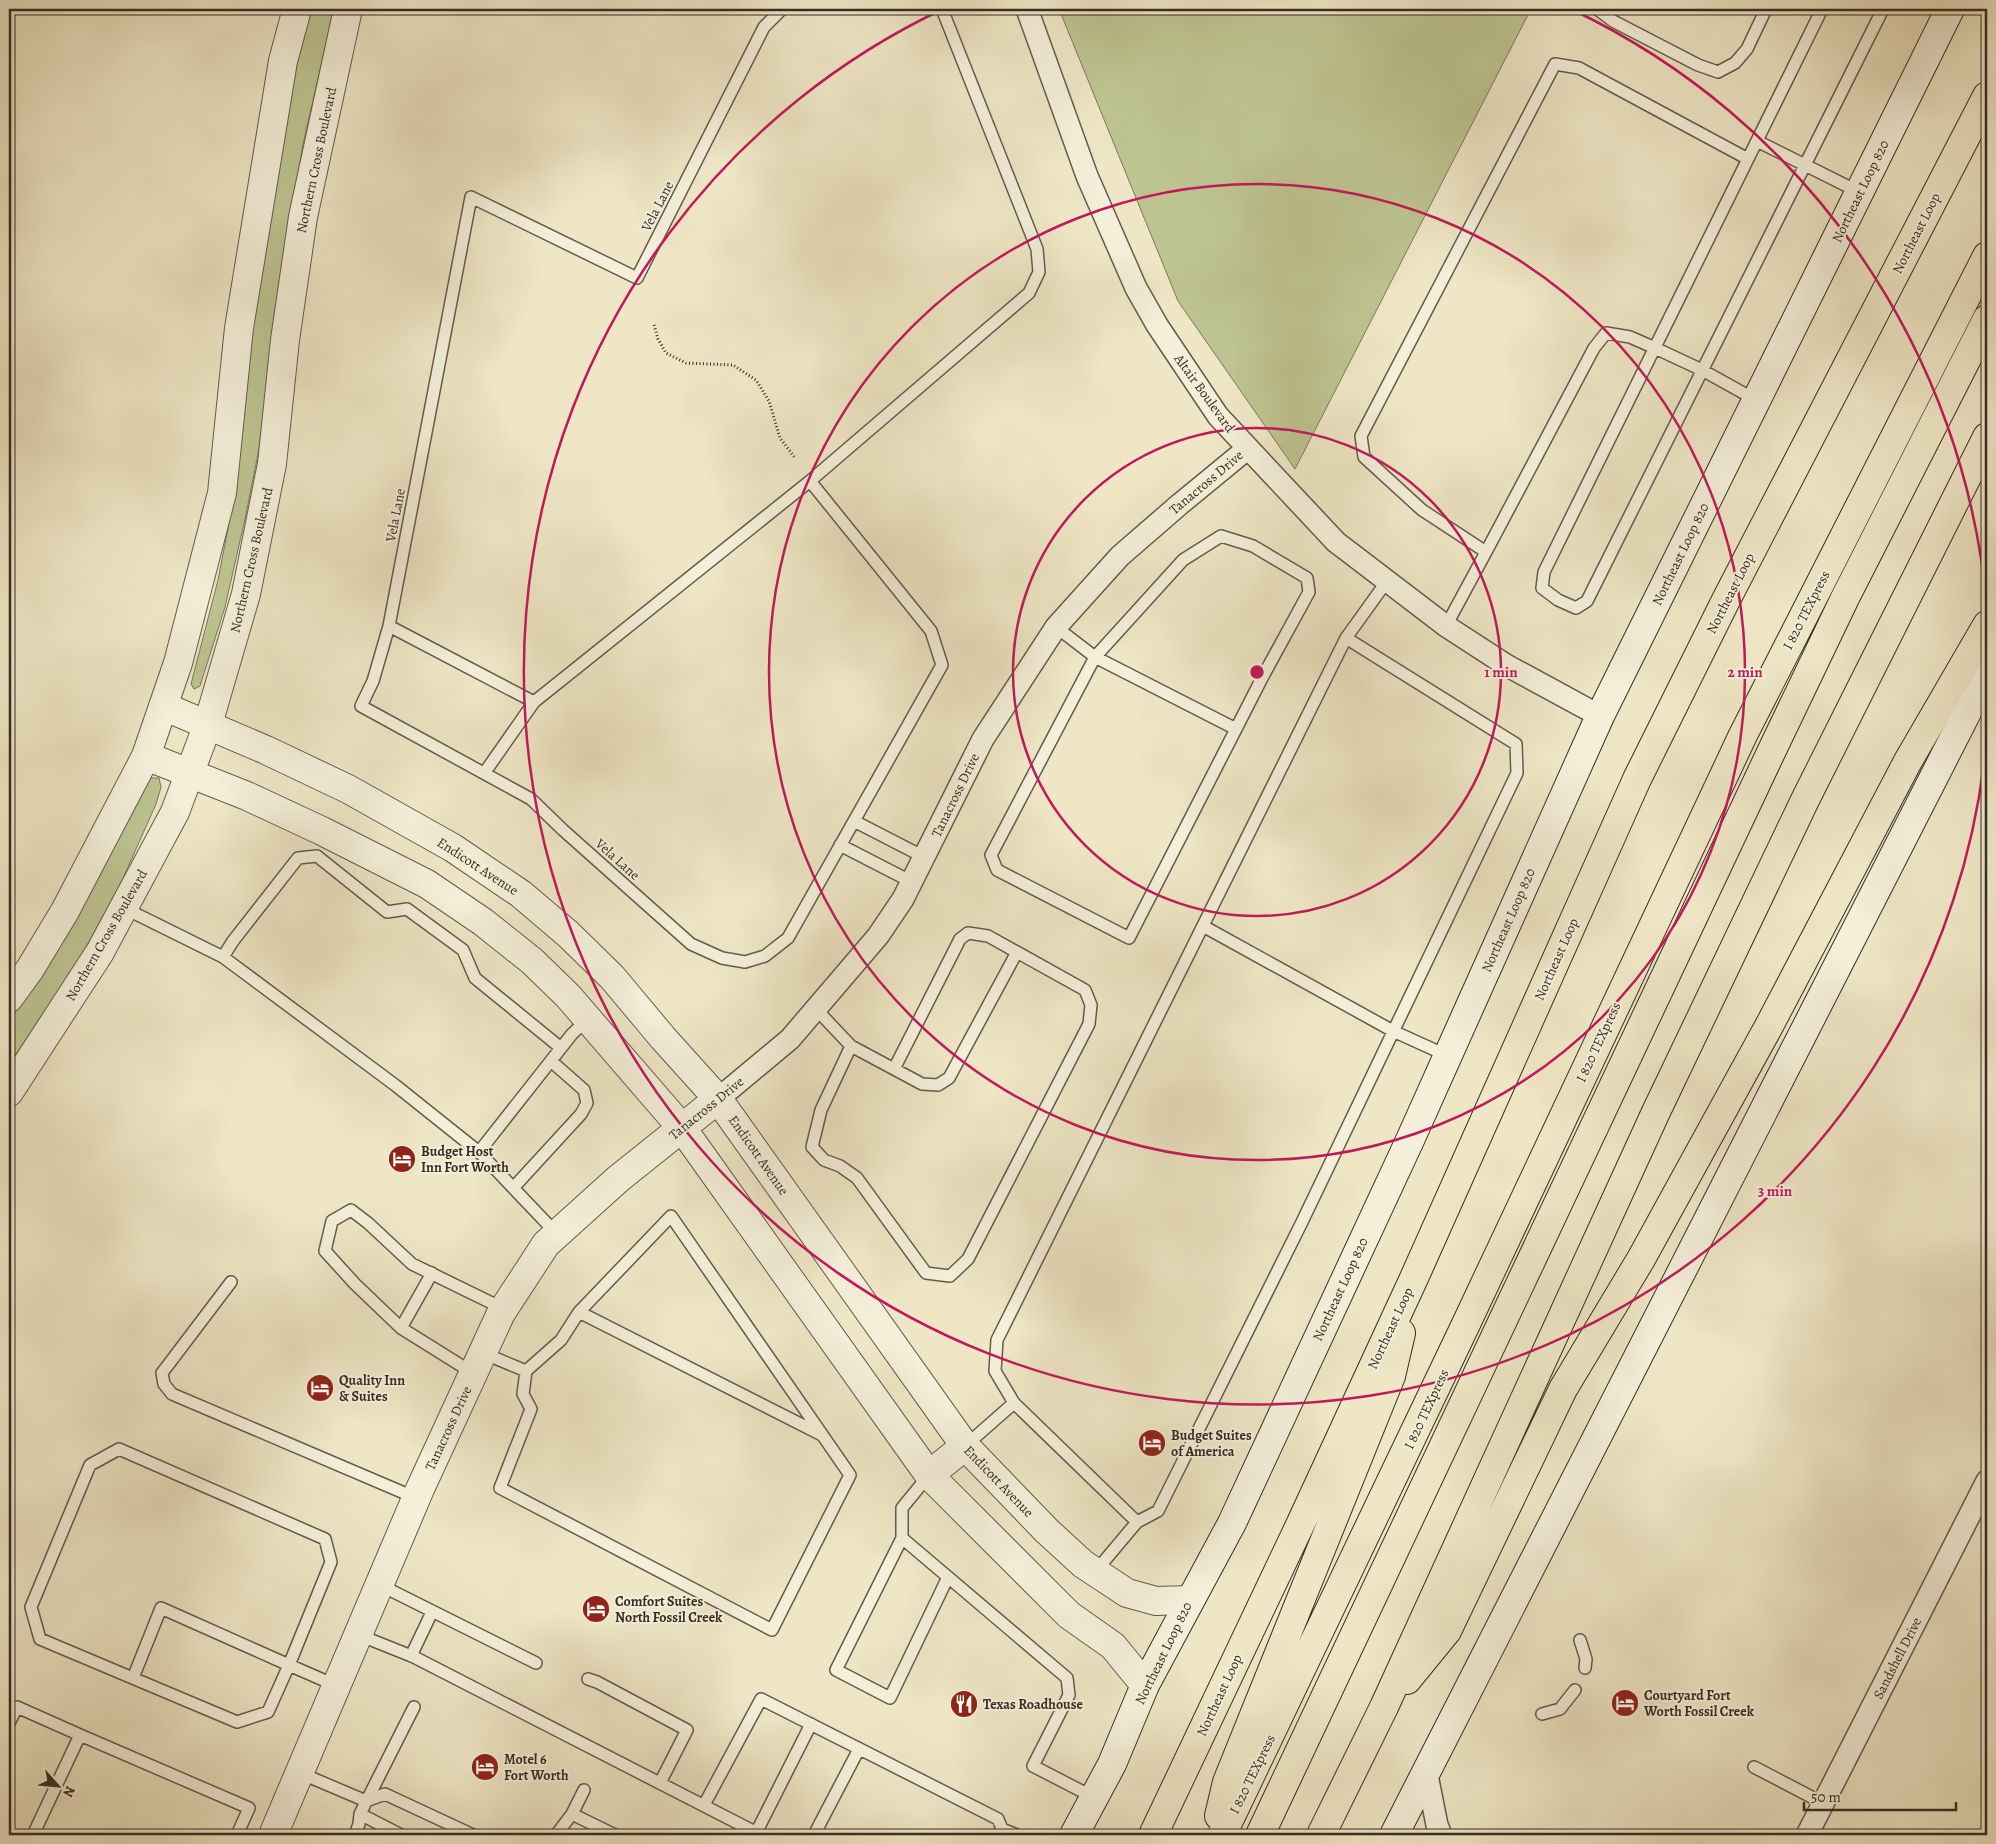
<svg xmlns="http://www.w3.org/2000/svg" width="1996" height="1844" font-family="Alegreya,serif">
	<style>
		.green { fill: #bdc491; stroke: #7a785b }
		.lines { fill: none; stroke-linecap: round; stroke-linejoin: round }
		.service-casing { stroke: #665a4d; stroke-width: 14 }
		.minor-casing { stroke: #665a4d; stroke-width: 24 }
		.tertiary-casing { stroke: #665a4d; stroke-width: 30 }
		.secondary-casing { stroke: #382c25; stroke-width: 30 }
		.motorway-casing { stroke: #382c25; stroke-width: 30 }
		.path { stroke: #382c25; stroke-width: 3; stroke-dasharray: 1 2.5; stroke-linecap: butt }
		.service { stroke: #f4efd9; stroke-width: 11 }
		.minor { stroke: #f4efd9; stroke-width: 21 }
		.tertiary { stroke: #f4efd9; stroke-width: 28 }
		.secondary { stroke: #f4efd9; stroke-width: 28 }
		.motorway { stroke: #eee6c5; stroke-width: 28 }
		.ring { fill: none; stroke: #c2185b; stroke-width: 2.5 }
		.labels { text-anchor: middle; stroke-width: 4; stroke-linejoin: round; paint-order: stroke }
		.street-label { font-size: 14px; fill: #382c25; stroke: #f4efd9 }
		.poi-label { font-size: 14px; font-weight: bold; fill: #382c25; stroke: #f4efd9; text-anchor: start }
		.centre { fill: #c2185b; stroke: #f4efd9; stroke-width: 2.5 }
		.ring-label { font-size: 15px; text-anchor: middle; font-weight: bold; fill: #c2185b; stroke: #f4efd9; stroke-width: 4; stroke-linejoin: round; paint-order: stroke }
	</style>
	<rect width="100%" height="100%" fill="#eee6c5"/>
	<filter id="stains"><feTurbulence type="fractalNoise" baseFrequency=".004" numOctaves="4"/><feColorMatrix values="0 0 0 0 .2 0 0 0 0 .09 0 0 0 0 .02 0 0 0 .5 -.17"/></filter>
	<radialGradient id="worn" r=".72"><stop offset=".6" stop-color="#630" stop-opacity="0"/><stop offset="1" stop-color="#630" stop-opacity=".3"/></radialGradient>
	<path class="green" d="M307,9H334L303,144L277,307L259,449L245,519L225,607L200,686L194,689L191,684L218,580L231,513L230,477L278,142Z
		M1059,9H1531L1295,469L1178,301Z
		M151,778H159L161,787L156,804L120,885L72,973L9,1068V1022L51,959L138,789Z"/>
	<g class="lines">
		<defs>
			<path id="service" d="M782,9L764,27L637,278L471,197L389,626L373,681L361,706L531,799L563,830L691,944L722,958L745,962L765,956L788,938L942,665L931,631L810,481
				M1597,9L1613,21L1698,65L1718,72L1735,63L1747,49L1766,9
				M1822,9L1544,572L1542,588L1558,600L1576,608L1587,601L1883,9
				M1757,141L1859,192
				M1486,552L1594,348L1606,333L1630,337L1655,348L1702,370L1756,400
				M389,626L534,702
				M1446,626L1486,552L1422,510L1364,457L1361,436L1555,64L1579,68L1748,159
				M1056,627L1095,657L1236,729L1129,938L997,870L991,855L1095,657L1183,560L1221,536L1253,546L1307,578L1309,592L1262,678L1236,729
				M485,772L534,702L810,481L1029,293L1039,272L1037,249L942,9
				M854,821L924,857
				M840,845L912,882
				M124,908L223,957
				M1203,926L1393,1031L1448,1056
				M816,1009L851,1046L894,1069L960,939L968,933L988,936L1085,990L1091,1005L1089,1024L968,1259L950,1276L926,1273L857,1178L840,1166L824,1160L812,1147L821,1110L851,1046
				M894,1069L922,1084L938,1085L949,1078L1017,952
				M479,1152L572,1034L588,1019
				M514,1187L581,1114L587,1103L584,1090L551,1061
				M557,1234L479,1152L395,1085L223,957L233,941L298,858L317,856L387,912L407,909L463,950L475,978L561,1048
				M231,1282L162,1373L164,1384L172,1394L416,1498
				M579,1312L820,1434
				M401,1328L432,1273
				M483,1353L526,1371L561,1340L579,1312L671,1216L850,1475L772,1630L500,1488L531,1409L523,1394L526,1371
				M473,1373L401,1328L355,1284L325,1251L332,1221L351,1210L368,1223L412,1264L504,1309
				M1014,1403L1137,1522
				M965,1446L1014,1403L995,1371L997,1340L1346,638
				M929,1475L902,1508V1538L1067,1678L1069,1695L1033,1766L1095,1798
				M902,1538L836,1670L890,1698L948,1577
				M1095,1572L1137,1522L1158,1511L1302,1222L1517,773L1516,744L1346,638L1387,581
				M380,1585L536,1663
				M359,1635L414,1657L761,1835
				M1580,1640L1586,1659L1585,1668
				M411,1656L432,1612
				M133,1678L161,1608L289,1665L331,1562L325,1539L119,1449L90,1465L31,1607L40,1639L237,1722L268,1712L289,1665L337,1686
				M588,1679L597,1682L687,1730L660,1783
				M1542,1714L1560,1709L1575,1690
				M9,1723L17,1707L80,1735
				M1754,1767L1823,1803
				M300,1773L366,1801L385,1794L473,1835
				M704,1805L761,1699L998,1819L1002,1829L999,1835
				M360,1814L401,1835
				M572,1814L615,1835
				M1002,1829L1017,1835
				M33,1835L80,1735L249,1808L237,1835
				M355,1835L359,1824L360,1814L414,1707
				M556,1835L572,1814L584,1790
				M755,1835L811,1724
				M814,1835L859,1749"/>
			<path id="minor" d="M1027,9L1087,176L1136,288L1157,325L1218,416L1336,542L1446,626L1506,665L1600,716
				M718,1099L790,1039L878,936L903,899L983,739L1056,627L1120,556L1180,504L1247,449
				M1426,1770L1437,1825L1441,1835
				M1807,1835L1987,1481"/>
			<path id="tertiary" d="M163,706L266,750L348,789L453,848L521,894L568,934L612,977L663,1038L718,1099L965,1446L1047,1531L1083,1564L1127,1593L1156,1601L1190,1600
				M146,756L247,796L322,831L427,884L483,922L532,961L568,996L682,1128L929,1475L1069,1615L1113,1646L1145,1685
				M9,998L30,969L65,911L146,756L178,663L222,493L239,328L283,61L297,9
				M9,1092L100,952L175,812L208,724L246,594L272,464L285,340L303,217L348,9
				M929,1475L965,1446
				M273,1835L420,1489L501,1313L546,1244L618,1179L718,1099"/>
			<path id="secondary" d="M1074,1835L1112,1764L1145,1685L1232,1523L1410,1140L1600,716L1950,9
				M1394,1835L1987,673"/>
			<path id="motorway" d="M1407,1680L1447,1631L1563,1389L1641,1259L1769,1026L1908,761L1987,625
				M1219,1816L1227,1782L1391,1376L1401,1333
				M1153,1835L1300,1525L1414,1278L1637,779L1726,600L1987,96
				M1222,1835L1466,1324L1743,735L1987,256
				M1260,1835L1774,746L1845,598L1987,319
				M1321,1835L1384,1707L1655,1114L1805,800L1987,437"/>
		</defs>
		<use href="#service" class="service-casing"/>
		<use href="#minor" class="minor-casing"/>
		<use href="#tertiary" class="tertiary-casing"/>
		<use href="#secondary" class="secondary-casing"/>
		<use href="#motorway" class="motorway-casing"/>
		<path class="path" d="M654,325L658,339L666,353L686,363L733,365L756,380L769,401L780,438L795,458"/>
		<use href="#service" class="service"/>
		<use href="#minor" class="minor"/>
		<use href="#tertiary" class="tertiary"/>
		<use href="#secondary" class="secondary"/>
		<use href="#motorway" class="motorway"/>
	</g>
	<g class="ring">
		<circle cx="1257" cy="672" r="244"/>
		<circle cx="1257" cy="672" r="488"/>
		<path d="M1987 736A733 733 0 1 1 941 10M1573 10A733 733 0 0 1 1987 608"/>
	</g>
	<defs>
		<symbol id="hotel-disc" viewBox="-11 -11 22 22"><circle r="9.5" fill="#8f2418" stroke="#f4efd9"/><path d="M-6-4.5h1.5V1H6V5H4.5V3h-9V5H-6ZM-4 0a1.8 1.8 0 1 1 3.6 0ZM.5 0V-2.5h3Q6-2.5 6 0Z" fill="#fff"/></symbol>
		<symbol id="restaurant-disc" viewBox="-11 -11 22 22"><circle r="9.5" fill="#8f2418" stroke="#f4efd9"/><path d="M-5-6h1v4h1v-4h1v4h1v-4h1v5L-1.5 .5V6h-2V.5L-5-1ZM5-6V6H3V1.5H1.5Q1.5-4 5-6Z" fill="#fff"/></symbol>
	</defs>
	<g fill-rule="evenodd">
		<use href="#hotel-disc" x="386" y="1143" width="32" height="32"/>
		<use href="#hotel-disc" x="304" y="1372" width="32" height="32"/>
		<use href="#hotel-disc" x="1136" y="1427" width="32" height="32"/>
		<use href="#hotel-disc" x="580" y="1593" width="32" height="32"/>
		<use href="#hotel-disc" x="1609" y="1687" width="32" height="32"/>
		<use href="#restaurant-disc" x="948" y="1688" width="32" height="32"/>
		<use href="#hotel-disc" x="469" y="1751" width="32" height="32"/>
	</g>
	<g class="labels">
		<g class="street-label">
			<text transform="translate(316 160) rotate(-78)" y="5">Northern Cross Boulevard</text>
			<text transform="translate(1860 191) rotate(-64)" y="5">Northeast Loop 820</text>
			<text transform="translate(657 206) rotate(-63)" y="5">Vela Lane</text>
			<text transform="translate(1916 233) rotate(-63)" y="5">Northeast Loop</text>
			<text transform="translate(1205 393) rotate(54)" y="5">Altair Boulevard</text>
			<text transform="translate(1206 482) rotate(-40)" y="5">Tanacross Drive</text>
			<text transform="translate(395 515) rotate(-79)" y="5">Vela Lane</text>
			<text transform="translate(1680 554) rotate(-64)" y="5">Northeast Loop 820</text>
			<text transform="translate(251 560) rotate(-77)" y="5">Northern Cross Boulevard</text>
			<text transform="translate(1730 593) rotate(-63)" y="5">Northeast Loop</text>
			<text transform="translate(1806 610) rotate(-63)" y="5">I 820 TEXpress</text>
			<text transform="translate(955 795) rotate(-64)" y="5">Tanacross Drive</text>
			<text transform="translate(618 859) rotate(42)" y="5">Vela Lane</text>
			<text transform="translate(478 866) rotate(33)" y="5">Endicott Avenue</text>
			<text transform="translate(1508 920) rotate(-66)" y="5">Northeast Loop 820</text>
			<text transform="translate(106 935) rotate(-60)" y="5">Northern Cross Boulevard</text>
			<text transform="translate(1556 959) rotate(-66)" y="5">Northeast Loop</text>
			<text transform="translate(1598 1042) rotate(-65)" y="5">I 820 TEXpress</text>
			<text transform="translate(706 1108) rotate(-39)" y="5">Tanacross Drive</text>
			<text transform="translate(759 1155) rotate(55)" y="5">Endicott Avenue</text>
			<text transform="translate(1340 1289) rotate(-65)" y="5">Northeast Loop 820</text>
			<text transform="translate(1390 1328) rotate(-65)" y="5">Northeast Loop</text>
			<text transform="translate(1426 1409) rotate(-65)" y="5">I 820 TEXpress</text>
			<text transform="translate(448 1428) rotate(-65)" y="5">Tanacross Drive</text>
			<text transform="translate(999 1481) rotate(46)" y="5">Endicott Avenue</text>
			<text transform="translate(1163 1653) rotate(-64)" y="5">Northeast Loop 820</text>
			<text transform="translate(1897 1658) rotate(-63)" y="5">Sandshell Drive</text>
			<text transform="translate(1219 1695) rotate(-65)" y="5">Northeast Loop</text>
			<text transform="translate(1252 1774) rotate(-64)" y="5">I 820 TEXpress</text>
		</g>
		<g class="poi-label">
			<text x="421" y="1156">Budget Host<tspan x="421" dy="16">Inn Fort Worth</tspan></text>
			<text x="339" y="1385">Quality Inn<tspan x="339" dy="16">&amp; Suites</tspan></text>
			<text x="1171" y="1440">Budget Suites<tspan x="1171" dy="16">of America</tspan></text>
			<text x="615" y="1606">Comfort Suites<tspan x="615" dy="16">North Fossil Creek</tspan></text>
			<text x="1644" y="1700">Courtyard Fort<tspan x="1644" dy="16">Worth Fossil Creek</tspan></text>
			<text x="983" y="1709">Texas Roadhouse</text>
			<text x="504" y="1764">Motel 6<tspan x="504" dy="16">Fort Worth</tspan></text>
		</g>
	</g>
	<circle cx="1257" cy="672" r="8" class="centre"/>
	<g class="ring-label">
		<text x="1501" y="677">1 min</text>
		<text x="1745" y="677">2 min</text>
		<text x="1775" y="1196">3 min</text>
	</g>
	<rect width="1996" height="1844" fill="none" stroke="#eee6c5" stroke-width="30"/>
	<rect x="10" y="10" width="1976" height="1824" fill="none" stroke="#382c25" stroke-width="2.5"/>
	<rect x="15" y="15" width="1966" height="1814" fill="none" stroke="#382c25"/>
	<g transform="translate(58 1786) rotate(117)" stroke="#f4efd9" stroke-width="4" paint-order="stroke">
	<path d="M0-4L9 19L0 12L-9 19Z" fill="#382c25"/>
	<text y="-8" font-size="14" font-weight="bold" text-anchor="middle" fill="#382c25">N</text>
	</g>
	<path d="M1804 1802v8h152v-8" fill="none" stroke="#382c25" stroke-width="2.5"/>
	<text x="1811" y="1802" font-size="15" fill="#382c25" stroke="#f4efd9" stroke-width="4" paint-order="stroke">50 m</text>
	<rect width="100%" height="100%" filter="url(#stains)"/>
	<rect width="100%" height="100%" fill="url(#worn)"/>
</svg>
